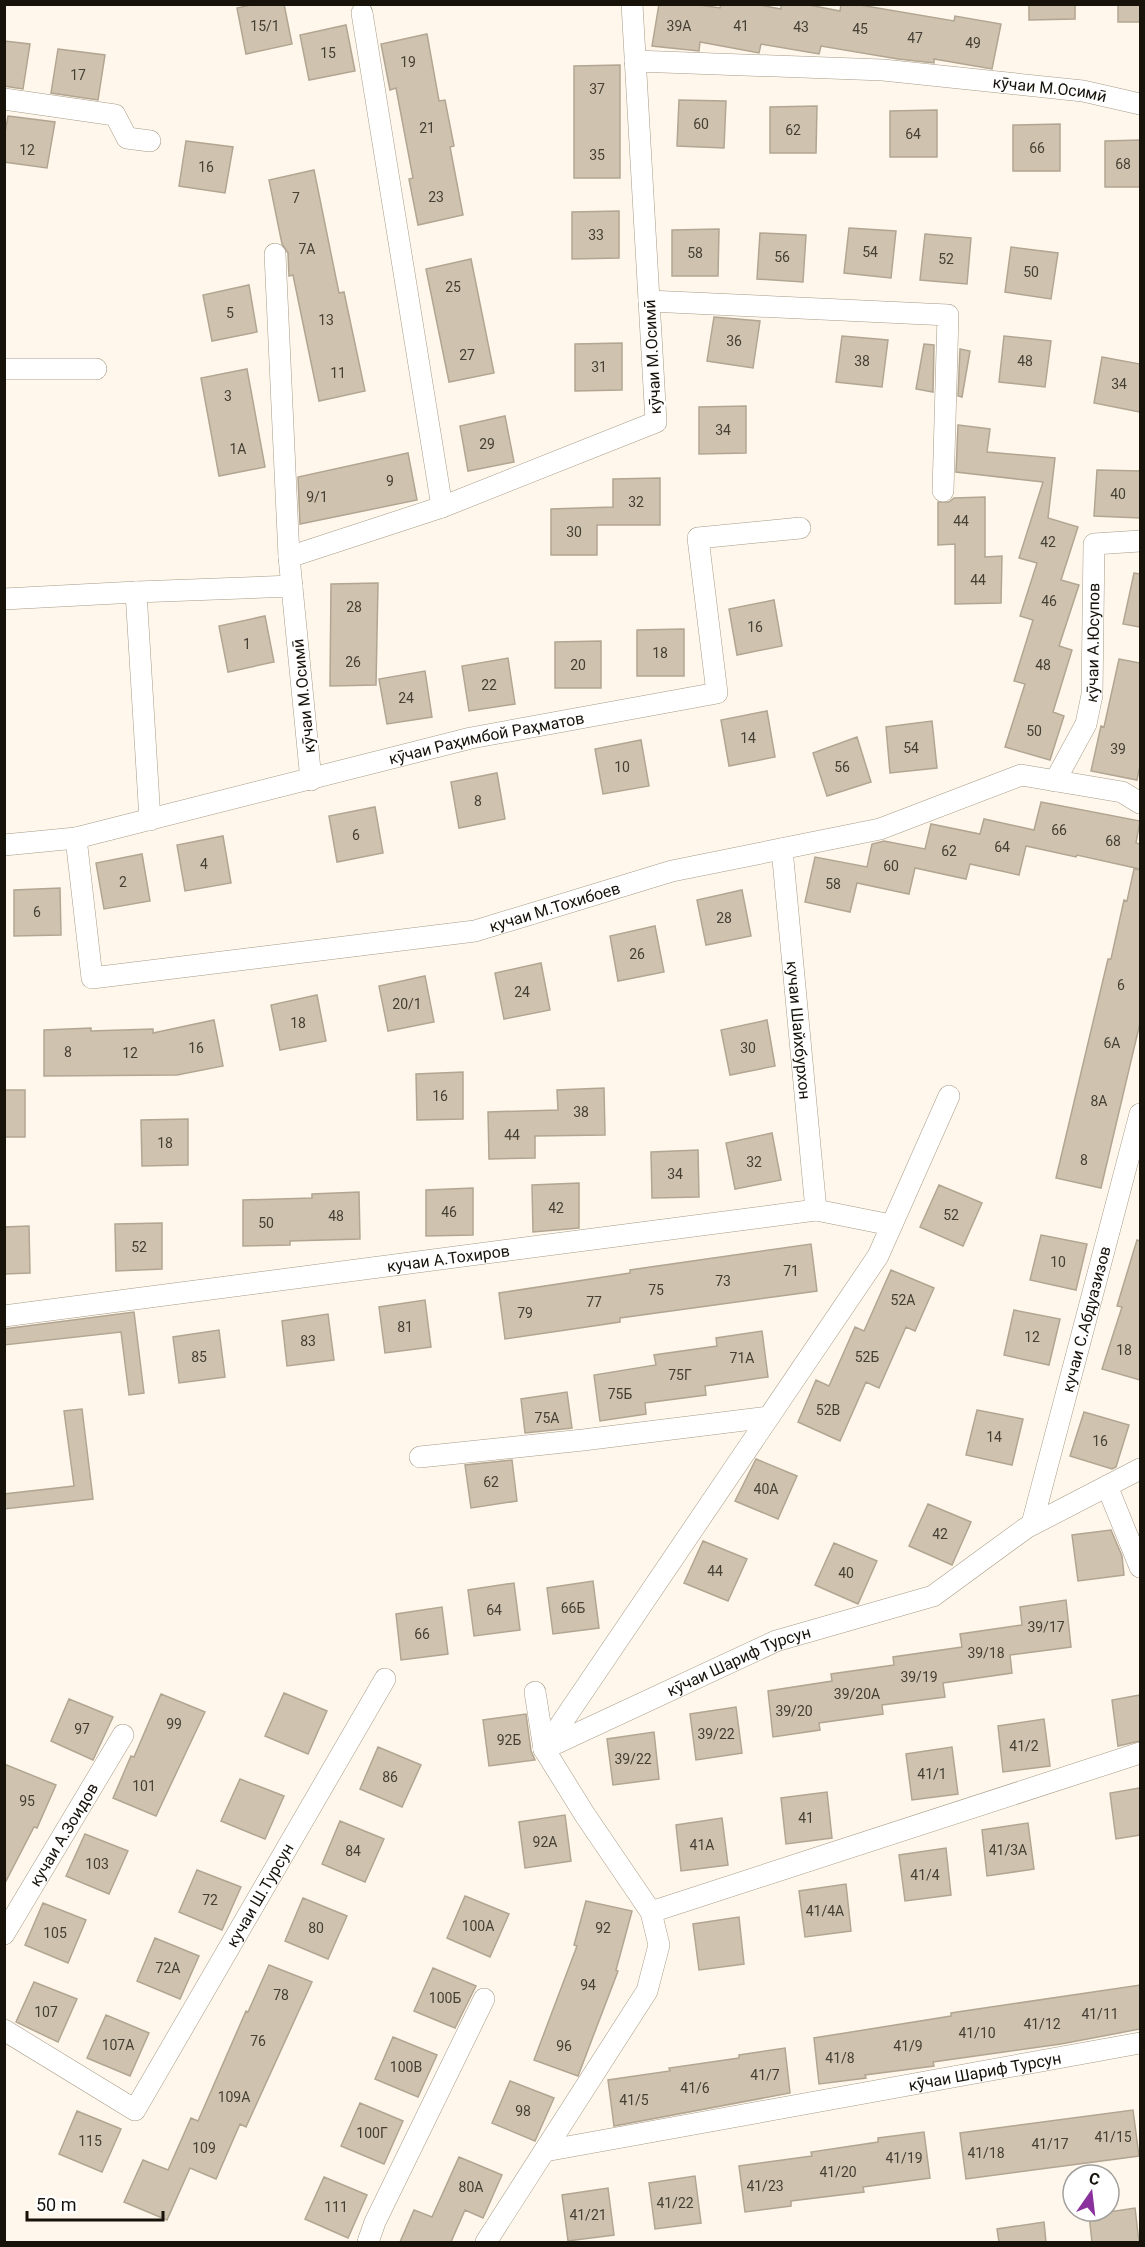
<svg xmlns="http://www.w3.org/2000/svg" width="1145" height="2247" font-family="Roboto,sans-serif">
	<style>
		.building { fill: #cfc3af; stroke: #b2a692; stroke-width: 1.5 }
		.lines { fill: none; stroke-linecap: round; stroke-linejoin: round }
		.minor-casing { stroke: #a69b87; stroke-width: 22 }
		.minor { stroke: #fff; stroke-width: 21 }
		.labels { text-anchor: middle; stroke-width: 5; stroke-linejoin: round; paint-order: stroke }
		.number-label { font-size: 14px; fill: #453f34 }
		.street-label { font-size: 16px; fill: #17130b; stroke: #fff }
	</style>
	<rect width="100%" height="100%" fill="#fff7eb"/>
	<path class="building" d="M255,4H284L292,44L246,54L237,8Z
		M659,4H693L720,8L721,4H754L781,9V4H804L840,11L841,4H854L954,21L955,16L1001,24L992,69L934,59V63L898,59L821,46L819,54L761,44L759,53L700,42L699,51L652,46Z
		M1029,4H1075V19L1029,20Z
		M1118,4H1140V22H1118Z
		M346,25L355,71L309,80L300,35Z
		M427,34L439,101L445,100L454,146L450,147L463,215L418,225L409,179L413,178L396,88L390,90L381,44Z
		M4,41L30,44L23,89L4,86Z
		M58,49L105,55L98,100L51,93Z
		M620,65V178H574V66Z
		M679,100L726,101L724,148L677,146Z
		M817,106L816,153H770V107Z
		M937,110V157H890V111Z
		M8,116L55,122L47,168L4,162V138Z
		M1060,124V171H1013V125Z
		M1140,140V187H1105V141Z
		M186,141L233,147L225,193L179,186Z
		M314,170L339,293L344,292L365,391L319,401L293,275L289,276L288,253L282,244L269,180Z
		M619,211V258L572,259V212Z
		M849,228L896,231L891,278L844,273Z
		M719,229L718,276H672V230Z
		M760,233L806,235L803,282L757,279Z
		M925,234L971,238L967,284L920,280Z
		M1011,247L1058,253L1051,299L1005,292Z
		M471,259L494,373L449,382L426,269Z
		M249,285L257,332L212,341L203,295Z
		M714,317L760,321L753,368L707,361Z
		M842,336L888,340L882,387L836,382Z
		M1004,336L1051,341L1045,387L999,382Z
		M622,343V390L575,391V344Z
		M924,344L934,345L933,392L916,389Z
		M960,349L970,351L962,397L958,396Z
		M1102,357L1140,364V412L1094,403Z
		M247,369L265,467L219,476L201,378Z
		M746,406V453L699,454V407Z
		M505,416L514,462L468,471L460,426Z
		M958,425L990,429L987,452L1055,458L1048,518L1078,527L1061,580L1079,585L1059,646L1072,650L1053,712L1064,716L1050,760L1005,747L1025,684L1014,681L1033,620L1020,616L1037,563L1019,558L1043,482L956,472Z
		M408,453L417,500L300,524L298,477Z
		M1097,470L1140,471V518L1094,516Z
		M660,478V525H597V555H551V509L613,507V479Z
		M985,497V557L1002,556L1001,603L955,604V544L938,545V502H949L954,498Z
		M1134,573L1140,574V627L1123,624Z
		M378,583L376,685L330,686L331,584Z
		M774,600L782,646L737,655L729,609Z
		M265,616L274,662L228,672L219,626Z
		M684,629V676H637V630Z
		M601,641V688H555V642Z
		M508,658L515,704L469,711L462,666Z
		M1119,659L1140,663V765L1137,780L1091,771L1101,726L1104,727Z
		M425,671L432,717L387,724L379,679Z
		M767,711L775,757L729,766L721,720Z
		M932,721L937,768L890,773L886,727Z
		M857,737L871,782L827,796L813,753Z
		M641,740L649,786L603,794L595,749Z
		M497,773L505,819L459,828L451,782Z
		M1041,802L1140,821L1136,843L1140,844V869L1077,855L1076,857L1026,846L1019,875L970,864L966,879L915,868L909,894L857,883L850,912L805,902L815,857L867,867L872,844L884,841L925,849L931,824L980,834L984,819L1034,830Z
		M375,807L383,853L337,862L329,816Z
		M223,836L231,883L185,891L177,845Z
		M142,854L150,901L104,909L96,863Z
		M1134,869L1140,870V1023L1101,1188L1056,1178L1108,959H1111L1124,900L1127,901Z
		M60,888L61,935L14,936V890Z
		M742,890L751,936L706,945L697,900Z
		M655,926L664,972L618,981L610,936Z
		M541,963L550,1010L504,1019L495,973Z
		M425,976L434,1022L388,1031L379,986Z
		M317,995L326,1041L280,1050L271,1005Z
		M214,1020L223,1066L177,1075L44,1076V1030L91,1028V1031L153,1029V1033Z
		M767,1020L775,1066L730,1075L721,1030Z
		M463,1072V1119L417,1120L416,1074Z
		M604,1088L605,1135L535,1136V1158L489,1159L488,1112L558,1110L557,1090Z
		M4,1090H25V1137H4Z
		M188,1119V1165L142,1166L141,1120Z
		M772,1133L781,1180L735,1189L726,1143Z
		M698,1150L699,1197L652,1198L651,1152Z
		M579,1183V1228L533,1232L532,1185Z
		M939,1185L982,1203L963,1246L920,1227Z
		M473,1188V1235L426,1236V1190Z
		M359,1192L360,1239L290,1241V1245L243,1246V1200L312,1198V1194Z
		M162,1223V1269L116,1271L115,1224Z
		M29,1226L30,1273L4,1274V1227Z
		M1041,1235L1087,1244L1076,1290L1030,1280Z
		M1137,1240L1140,1241V1380L1102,1369L1122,1307L1117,1306Z
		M811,1244L817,1291L620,1318V1322L505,1339L499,1293L630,1273V1270Z
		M891,1270L934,1288L915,1331L906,1327L879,1388L866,1382L840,1441L798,1422L816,1380L829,1386L855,1327L864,1331Z
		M425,1300L431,1347L385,1353L379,1307Z
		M1014,1310L1060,1319L1049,1365L1004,1355Z
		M134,1312L144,1393L129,1395L121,1332L4,1345V1329Z
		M328,1314L334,1360L287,1366L282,1321Z
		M219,1330L225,1377L179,1383L173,1337Z
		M762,1331L768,1377L705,1386L706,1395L645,1403L646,1414L600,1421L594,1375L656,1365L654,1355L717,1346L716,1338Z
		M567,1392L572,1428L525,1433L521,1399Z
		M82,1409L93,1499L4,1509V1494L74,1486L64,1411Z
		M977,1410L1023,1419L1012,1465L966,1455Z
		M1084,1412L1129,1425L1116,1467L1112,1469L1070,1456Z
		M756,1459L797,1476L778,1519L735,1501Z
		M512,1460L517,1501L471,1508L465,1465Z
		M928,1504L971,1522L952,1565L909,1546Z
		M1111,1530L1122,1556L1124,1575L1078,1581L1072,1535Z
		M703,1541L747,1559L728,1601L684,1583Z
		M834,1543L877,1561L858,1604L815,1585Z
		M593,1581L599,1628L553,1634L547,1588Z
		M514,1583L520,1630L474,1636L468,1590Z
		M1066,1600L1071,1647L1010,1655L1012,1673L943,1683L945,1697L882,1705L883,1714L819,1723L820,1730L773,1737L768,1691L832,1681L831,1674L894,1665L893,1657L962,1647L960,1634L1022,1625L1020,1607Z
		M442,1607L448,1654L401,1660L396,1614Z
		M284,1693L327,1711L308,1754L265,1736Z
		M161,1694L205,1712L156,1816L113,1798L131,1756L134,1757Z
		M1140,1695V1741L1118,1746L1112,1700Z
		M69,1699L113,1717L93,1760L51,1741Z
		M736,1707L742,1753L696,1760L690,1714Z
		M526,1714L531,1751L535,1760L489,1766L483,1720Z
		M1044,1719L1050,1766L1003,1772L998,1726Z
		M654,1732L659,1779L613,1785L607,1739Z
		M378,1747L421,1765L402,1807L360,1789Z
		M952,1747L958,1794L912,1800L906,1754Z
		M4,1764L56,1785L37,1828L34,1827L4,1885Z
		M240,1779L284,1796L265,1839L221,1821Z
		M1140,1788V1835L1116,1839L1110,1793Z
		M827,1792L832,1838L786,1844L781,1798Z
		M565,1815L571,1861L525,1868L519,1822Z
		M722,1818L728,1865L681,1871L676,1825Z
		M340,1821L384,1839L365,1882L322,1864Z
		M1028,1823L1034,1869L987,1876L982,1830Z
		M85,1834L128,1851L109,1894L66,1876Z
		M946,1848L951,1895L905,1901L899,1855Z
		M197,1870L241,1887L222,1930L179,1912Z
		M846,1884L851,1931L805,1937L799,1891Z
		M465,1896L509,1914L490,1957L447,1938Z
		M303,1898L347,1916L328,1959L285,1941Z
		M586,1901L632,1911L616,1970L618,1971L578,2076L534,2060L577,1946L574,1945Z
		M43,1903L86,1920L68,1963L25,1945Z
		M739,1917L744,1964L699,1970L693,1924Z
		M155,1938L199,1956L180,1999L137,1981Z
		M269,1965L312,1982L246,2127L240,2124L216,2179L190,2168L167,2220L124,2202L143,2160L168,2170L191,2118L198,2121L246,2011L248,2012Z
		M433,1968L476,1986L455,2028L414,2011Z
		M34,1982L77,1999L58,2042L16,2022Z
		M1140,1985V2029L1061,2044L933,2062L934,2066L865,2075L866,2078L819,2084L814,2038L951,2016V2013Z
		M106,2015L149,2033L130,2076L87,2058Z
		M393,2037L437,2055L418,2097L375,2079Z
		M785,2048L790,2093L614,2126L608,2080L670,2071L669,2068L739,2058V2055Z
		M510,2081L554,2098L535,2141L492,2123Z
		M360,2103L403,2121L384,2164L341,2146Z
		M1133,2110L1139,2156L966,2179L960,2133Z
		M77,2111L121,2129L102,2172L59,2154Z
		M924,2132L930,2178L863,2187L864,2192L791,2201V2206L745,2212L739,2166L812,2156L811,2152L878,2142V2138Z
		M459,2157L502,2175L483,2218L465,2210L451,2242H400L414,2210L432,2217Z
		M695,2176L701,2223L655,2229L649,2183Z
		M324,2177L367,2195L348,2238L305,2219Z
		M608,2188L614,2235L568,2241L562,2195Z
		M1135,2208L1139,2242H1092L1089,2215Z
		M1044,2222L1046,2242H999L997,2229Z"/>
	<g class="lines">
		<defs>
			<g id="minor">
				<path id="s1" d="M635,61L883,70L1083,91L1140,104"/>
				<path d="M4,99L115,115L127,138L150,141"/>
				<path d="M275,254L289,557"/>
				<path d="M649,301L948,315L943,491"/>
				<path d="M4,369H96"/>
				<path d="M442,507L656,422L632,4"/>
				<path d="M4,599L136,592"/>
				<path d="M311,780L289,557L442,507L362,13"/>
				<path id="s2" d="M1055,781L1086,724L1092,695L1094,544L1140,541"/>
				<path d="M150,820L136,592L292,586"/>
				<path id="s3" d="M76,838L92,978L475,931L672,871L880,829L1021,775L1122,792L1140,803"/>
				<path id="s4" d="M4,845L76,838L471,738L717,693L698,538L800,528"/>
				<path id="s5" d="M782,849L816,1210"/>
				<path id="s6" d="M4,1316L816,1210L891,1225"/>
				<path d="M420,1457L583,1440L769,1417"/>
				<path d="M1107,1486L1140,1567"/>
				<path id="s7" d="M1032,1524L1140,1114"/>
				<path d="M544,1749L878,1256L949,1096"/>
				<path id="s8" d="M544,1749L776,1641L933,1596L1026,1528L1140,1469"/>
				<path d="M651,1912L1140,1753"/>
				<path id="s9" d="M4,1934L123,1735"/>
				<path id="s10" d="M4,2030L135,2110L385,1679"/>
				<path id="s11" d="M545,2151L1140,2043"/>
				<path d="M368,2242L375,2222L484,1999"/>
				<path d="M486,2242L647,1991L659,1945L651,1912L585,1815L544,1749L535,1692"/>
			</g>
		</defs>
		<use href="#minor" class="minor-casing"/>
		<use href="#minor" class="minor"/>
	</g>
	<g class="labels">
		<g class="number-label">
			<text x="265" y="31">15/1</text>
			<text x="679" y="31">39А</text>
			<text x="741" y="31">41</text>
			<text x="801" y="32">43</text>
			<text x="860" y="34">45</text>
			<text x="915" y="43">47</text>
			<text x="973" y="48">49</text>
			<text x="328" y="58">15</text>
			<text x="408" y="67">19</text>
			<text x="78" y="80">17</text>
			<text x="597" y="94">37</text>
			<text x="701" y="129">60</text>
			<text x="427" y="133">21</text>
			<text x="793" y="135">62</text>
			<text x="913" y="139">64</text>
			<text x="1037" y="153">66</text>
			<text x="27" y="155">12</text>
			<text x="597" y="160">35</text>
			<text x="1123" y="169">68</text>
			<text x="206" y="172">16</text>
			<text x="436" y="202">23</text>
			<text x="296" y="203">7</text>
			<text x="596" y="240">33</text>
			<text x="307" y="254">7А</text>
			<text x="870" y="257">54</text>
			<text x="695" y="258">58</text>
			<text x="782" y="262">56</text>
			<text x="946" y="264">52</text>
			<text x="1031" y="277">50</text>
			<text x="453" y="292">25</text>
			<text x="230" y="318">5</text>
			<text x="326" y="325">13</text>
			<text x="734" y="346">36</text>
			<text x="467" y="360">27</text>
			<text x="862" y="366">38</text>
			<text x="1025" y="366">48</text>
			<text x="599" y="372">31</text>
			<text x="338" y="378">11</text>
			<text x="1119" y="389">34</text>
			<text x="228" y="401">3</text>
			<text x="723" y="435">34</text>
			<text x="487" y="449">29</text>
			<text x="238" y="454">1А</text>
			<text x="390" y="486">9</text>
			<text x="1118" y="499">40</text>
			<text x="317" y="502">9/1</text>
			<text x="636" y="507">32</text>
			<text x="961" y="526">44</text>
			<text x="574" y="537">30</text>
			<text x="1048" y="547">42</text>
			<text x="978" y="585">44</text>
			<text x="1049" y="606">46</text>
			<text x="354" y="612">28</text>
			<text x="755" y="632">16</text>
			<text x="247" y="649">1</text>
			<text x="660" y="658">18</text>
			<text x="353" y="667">26</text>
			<text x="578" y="670">20</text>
			<text x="1043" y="670">48</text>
			<text x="489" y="690">22</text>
			<text x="406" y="703">24</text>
			<text x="1034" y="736">50</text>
			<text x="748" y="743">14</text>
			<text x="911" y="753">54</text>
			<text x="1118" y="754">39</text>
			<text x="622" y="772">10</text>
			<text x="842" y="772">56</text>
			<text x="478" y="806">8</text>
			<text x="1059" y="835">66</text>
			<text x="356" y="840">6</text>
			<text x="1113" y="846">68</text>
			<text x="1002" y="852">64</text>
			<text x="949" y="856">62</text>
			<text x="204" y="869">4</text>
			<text x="891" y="871">60</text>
			<text x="123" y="887">2</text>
			<text x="833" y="889">58</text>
			<text x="37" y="917">6</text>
			<text x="724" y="923">28</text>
			<text x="637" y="959">26</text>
			<text x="1121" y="990">6</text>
			<text x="522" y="997">24</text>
			<text x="407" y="1009">20/1</text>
			<text x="298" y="1028">18</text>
			<text x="1112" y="1048">6А</text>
			<text x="196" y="1053">16</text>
			<text x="748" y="1053">30</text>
			<text x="68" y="1057">8</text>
			<text x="130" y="1058">12</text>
			<text x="440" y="1101">16</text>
			<text x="1099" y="1106">8А</text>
			<text x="581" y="1117">38</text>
			<text x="512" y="1140">44</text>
			<text x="165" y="1148">18</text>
			<text x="1084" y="1165">8</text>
			<text x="754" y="1167">32</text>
			<text x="675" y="1179">34</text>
			<text x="556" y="1213">42</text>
			<text x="449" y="1217">46</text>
			<text x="951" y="1220">52</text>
			<text x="336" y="1221">48</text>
			<text x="266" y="1228">50</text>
			<text x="139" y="1252">52</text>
			<text x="1058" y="1267">10</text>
			<text x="791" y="1276">71</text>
			<text x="723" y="1286">73</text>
			<text x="656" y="1295">75</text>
			<text x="903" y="1305">52А</text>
			<text x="594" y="1307">77</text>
			<text x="525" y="1318">79</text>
			<text x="405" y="1332">81</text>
			<text x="1032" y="1342">12</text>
			<text x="308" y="1346">83</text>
			<text x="1124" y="1355">18</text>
			<text x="199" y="1362">85</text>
			<text x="867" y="1362">52Б</text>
			<text x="742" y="1363">71А</text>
			<text x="680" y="1380">75Г</text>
			<text x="620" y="1399">75Б</text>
			<text x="828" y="1415">52В</text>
			<text x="547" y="1423">75А</text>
			<text x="994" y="1442">14</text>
			<text x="1100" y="1446">16</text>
			<text x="491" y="1487">62</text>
			<text x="766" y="1494">40А</text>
			<text x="940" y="1539">42</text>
			<text x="715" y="1576">44</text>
			<text x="846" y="1578">40</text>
			<text x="573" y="1613">66Б</text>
			<text x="494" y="1615">64</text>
			<text x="1046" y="1632">39/17</text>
			<text x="422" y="1639">66</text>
			<text x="986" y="1658">39/18</text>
			<text x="919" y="1682">39/19</text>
			<text x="857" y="1699">39/20А</text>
			<text x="794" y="1716">39/20</text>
			<text x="174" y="1729">99</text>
			<text x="82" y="1734">97</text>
			<text x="716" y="1739">39/22</text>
			<text x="509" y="1745">92Б</text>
			<text x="1024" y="1751">41/2</text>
			<text x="633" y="1764">39/22</text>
			<text x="932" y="1779">41/1</text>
			<text x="390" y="1782">86</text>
			<text x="144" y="1791">101</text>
			<text x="27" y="1806">95</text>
			<text x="806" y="1823">41</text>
			<text x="545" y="1847">92А</text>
			<text x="702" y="1850">41А</text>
			<text x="1008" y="1855">41/3А</text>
			<text x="353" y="1856">84</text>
			<text x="97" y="1869">103</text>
			<text x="925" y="1880">41/4</text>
			<text x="210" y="1905">72</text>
			<text x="825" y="1916">41/4А</text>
			<text x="478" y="1931">100А</text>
			<text x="316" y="1933">80</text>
			<text x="603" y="1933">92</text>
			<text x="55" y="1938">105</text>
			<text x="168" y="1973">72А</text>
			<text x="588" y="1990">94</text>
			<text x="281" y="2000">78</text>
			<text x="445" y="2003">100Б</text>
			<text x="46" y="2017">107</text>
			<text x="1100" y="2019">41/11</text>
			<text x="1042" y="2029">41/12</text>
			<text x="977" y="2038">41/10</text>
			<text x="258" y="2046">76</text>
			<text x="118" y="2050">107А</text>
			<text x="564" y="2051">96</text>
			<text x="908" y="2051">41/9</text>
			<text x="840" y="2063">41/8</text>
			<text x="406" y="2072">100В</text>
			<text x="765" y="2080">41/7</text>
			<text x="695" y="2093">41/6</text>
			<text x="234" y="2102">109А</text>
			<text x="634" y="2105">41/5</text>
			<text x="523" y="2116">98</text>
			<text x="372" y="2138">100Г</text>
			<text x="1113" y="2142">41/15</text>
			<text x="90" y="2146">115</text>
			<text x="1050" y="2149">41/17</text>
			<text x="204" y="2153">109</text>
			<text x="986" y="2158">41/18</text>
			<text x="904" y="2163">41/19</text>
			<text x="838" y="2177">41/20</text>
			<text x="765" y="2191">41/23</text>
			<text x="471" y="2192">80А</text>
			<text x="675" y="2208">41/22</text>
			<text x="336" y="2212">111</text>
			<text x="588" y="2220">41/21</text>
		</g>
		<g class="street-label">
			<text dy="6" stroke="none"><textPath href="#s1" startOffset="416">кӯчаи М.Осимӣ</textPath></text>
			<text transform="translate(652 357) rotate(-93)" y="6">кӯчаи М.Осимӣ</text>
			<text dy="6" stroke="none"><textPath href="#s2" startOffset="147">кӯчаи А.Юсупов</textPath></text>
			<text transform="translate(303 696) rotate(-96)" y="6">кӯчаи М.Осимӣ</text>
			<text dy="6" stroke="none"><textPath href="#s4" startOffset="495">кӯчаи Раҳимбой Раҳматов</textPath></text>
			<text dy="6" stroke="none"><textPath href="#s3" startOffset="610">кучаи М.Тохибоев</textPath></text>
			<text dy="6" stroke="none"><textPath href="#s5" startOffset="182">кучаи Шайхбурхон</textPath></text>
			<text dy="6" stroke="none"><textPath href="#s6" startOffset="448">кучаи А.Тохиров</textPath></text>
			<text dy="6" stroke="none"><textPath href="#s7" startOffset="212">кучаи С.Абдуазизов</textPath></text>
			<text dy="6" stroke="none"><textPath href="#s8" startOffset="214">кӯчаи Шариф Турсун</textPath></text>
			<text dy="6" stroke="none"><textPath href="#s9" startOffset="116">кучаи А.Зоидов</textPath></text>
			<text dy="6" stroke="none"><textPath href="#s10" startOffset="402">кучаи Ш.Турсун</textPath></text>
			<text dy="6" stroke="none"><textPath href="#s11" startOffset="447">кӯчаи Шариф Турсун</textPath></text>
		</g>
	</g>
	<rect width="1145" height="2247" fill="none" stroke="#17130b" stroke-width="12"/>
	<g transform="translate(1091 2193) rotate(14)"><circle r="28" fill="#ffffff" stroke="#a2a19d" stroke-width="1.5"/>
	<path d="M0-4.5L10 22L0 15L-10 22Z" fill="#8a319d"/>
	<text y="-9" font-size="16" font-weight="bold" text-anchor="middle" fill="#17130b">С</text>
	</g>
	<path d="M27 2211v9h136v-9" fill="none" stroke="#17130b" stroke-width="3"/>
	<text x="36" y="2211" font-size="18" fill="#17130b" stroke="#ffffff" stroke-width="4.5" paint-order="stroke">50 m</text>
</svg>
